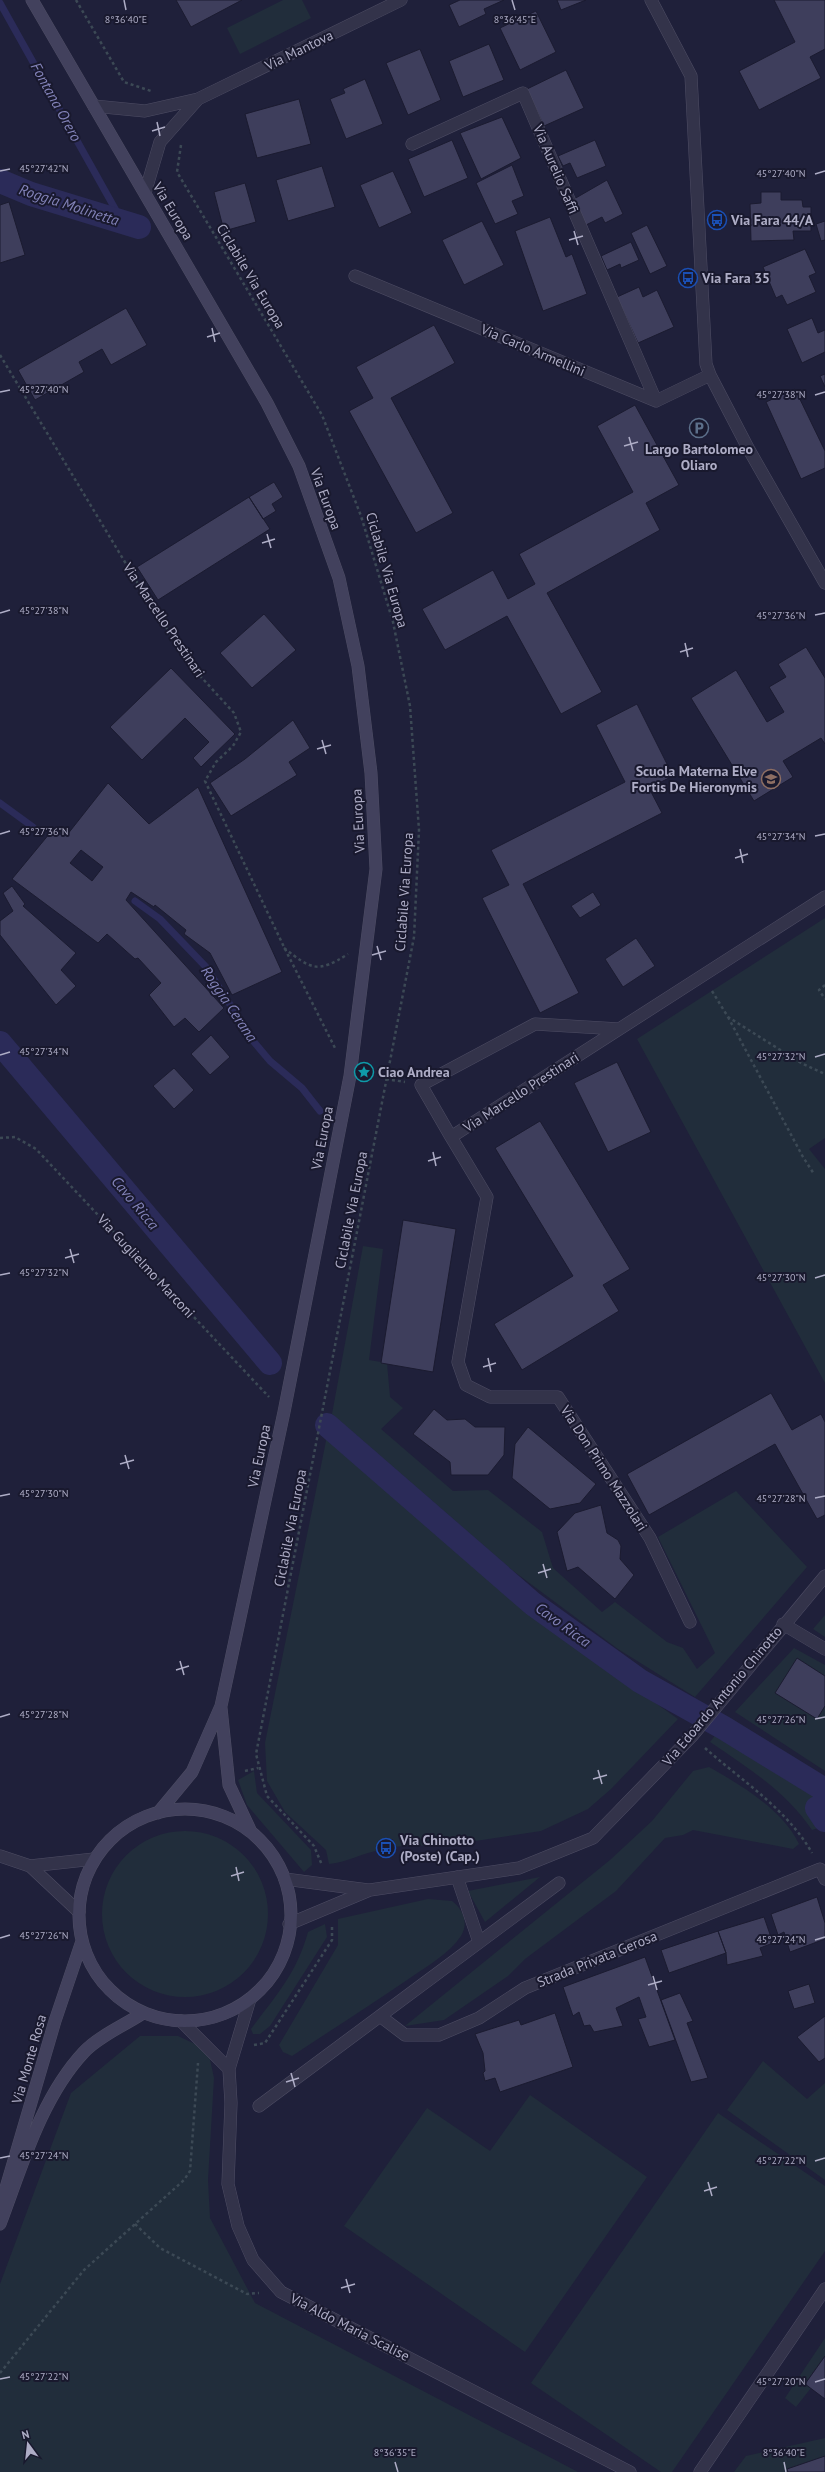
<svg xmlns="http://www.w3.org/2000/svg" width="825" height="2472" font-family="'PT Sans',sans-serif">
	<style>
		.green { fill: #212d3b }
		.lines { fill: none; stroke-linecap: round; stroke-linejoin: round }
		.stream { stroke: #2b2b59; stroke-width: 7 }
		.canal { stroke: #2b2b59; stroke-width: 24 }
		.building { fill: #3e3e5c; stroke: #1b1b30; fill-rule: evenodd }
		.service-casing { stroke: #4e4d64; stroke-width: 13 }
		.minor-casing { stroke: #4e4d64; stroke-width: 13 }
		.secondary-casing { stroke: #4e4d64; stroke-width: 13 }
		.path { stroke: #3c4955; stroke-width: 2.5; stroke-dasharray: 3 3; stroke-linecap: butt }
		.service { stroke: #33334a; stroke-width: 12 }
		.minor { stroke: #33334a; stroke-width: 12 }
		.secondary { stroke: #42415d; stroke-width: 12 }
		.ticks { fill: none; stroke: #aeadc6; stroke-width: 1.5 }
		.labels { text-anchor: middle; stroke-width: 4; stroke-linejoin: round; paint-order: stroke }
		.street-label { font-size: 14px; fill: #aeadc6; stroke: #19192e }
		.poi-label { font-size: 14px; font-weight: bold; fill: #aeadc6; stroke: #19192e; text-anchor: start }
		.water-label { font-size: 15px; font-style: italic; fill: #8383b9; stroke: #19192e }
		.ticks-label { font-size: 10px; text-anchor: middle; fill: #aeadc6; stroke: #19192e; stroke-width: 4; stroke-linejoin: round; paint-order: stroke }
	</style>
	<rect width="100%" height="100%" fill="#1f203a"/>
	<path class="green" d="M283,0H302L311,18L240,54L227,28Z
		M825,918V1138L809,1149L825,1169V1383L637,1039Z
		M363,1246L383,1249L369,1360L387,1363L390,1397L403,1408L381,1429L453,1491L488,1490L542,1532L553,1568L602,1612L615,1602L667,1642L683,1648L697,1669L715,1653L658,1537L736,1491L807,1567L695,1697L618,1649L512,1570L332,1414Z
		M327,1436L453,1549L556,1632L678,1719L611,1789L588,1809L541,1831L436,1847L412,1845L394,1847L393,1839L379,1841L380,1850C362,1853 348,1862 329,1864L326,1850L285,1812L267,1781L265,1743Z
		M825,1615V1637L813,1629Z
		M794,1648L825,1665V1771L735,1712Z
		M717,1733L825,1803V1826L812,1830C786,1791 748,1768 710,1742Z
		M709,1767C741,1785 783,1810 799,1844L793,1849L693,1830L683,1835L665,1838L616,1891L525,1959L508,1976L444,2020L405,2026L610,1860L652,1821L693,1771Z
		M254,1771L257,1793L311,1850L312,1865L304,1872L247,1805L238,1780Z
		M102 1914a83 83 0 1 1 166 0a83 83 0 1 1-166 0Z
		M540,1877L485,1922L468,1891Z
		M428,1899L452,1901C463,1909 469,1923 461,1936C449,1954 427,1966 410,1978C371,2005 331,2030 292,2056L283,2052L279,2045L338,1945V1919Z
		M325,1924L327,1937L270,2026L260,2034H253L251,2029C276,1995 296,1975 308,1932Z
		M140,2036H178L208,2050L214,2078L208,2180L210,2218L255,2303L578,2472H0V2284L71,2093Z
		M763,2061L807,2099L825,2083V2180L727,2110Z
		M530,2095L647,2177L525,2352L344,2226L427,2108L490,2151Z
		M718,2113L825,2186V2251L672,2472H661L531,2383Z
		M825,2338V2356L805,2384L811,2388L796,2407L785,2398Z
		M825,2438V2472H734L746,2456Z"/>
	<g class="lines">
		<path class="stream" d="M0,3L123,223
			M0,803L33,827
			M135,901L160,919L206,967L254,1042L270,1061L302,1088L320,1111"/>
		<path class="canal" d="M0,181L31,194L139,227
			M0,1043L270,1363
			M327,1425L533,1604L640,1681L724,1728L825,1790
			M817,1808L825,1820"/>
	</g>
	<path class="building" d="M176,0H242L191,27Z
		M460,0H504L484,9L486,14L459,27L449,5Z
		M557,0H586L561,10Z
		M774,0H825V49L810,57L821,78L759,110L739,71L795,42Z
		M536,11L556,52L520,70L500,28Z
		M489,44L504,80L463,97L449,61Z
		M420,49L441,100L408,115L386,63Z
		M566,70L584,108L544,126L527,89Z
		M365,79L383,124L346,139L330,99L345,93L343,89Z
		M299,99L311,144L257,158L245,114Z
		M502,117L521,158L481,179L460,133Z
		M452,140L468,178L424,197L408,159Z
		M595,140L606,166L577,178L570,163L563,166L558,156Z
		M512,165L524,196L512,201L518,214L495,224L476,183Z
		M322,166L335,207L288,221L276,180Z
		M393,171L412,213L379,228L360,185Z
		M607,180L623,214L605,223L602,217L586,225L574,199Z
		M245,183L256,222L224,231L214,192Z
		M761,192H781V200H802L803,207H811V231H793L794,240L751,241L750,204L761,203Z
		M9,202L25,255L0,263V205Z
		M550,217L566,257L572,254L587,294L543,311L515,231Z
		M482,221L504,265L464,285L442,240Z
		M825,221V240L821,241L816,224Z
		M647,225L667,266L650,274L631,233Z
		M631,242L639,260L621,268L620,264L607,270L601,256Z
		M805,249L816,273L809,276L816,292L787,305L782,295L776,298L763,267Z
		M639,287L643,297L657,290L674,327L638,343L617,297Z
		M126,308L147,345L111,365L102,349L79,362L84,372L35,400L18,370Z
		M812,318L818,333L825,330V352L802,363L787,329Z
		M434,325L455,363L391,398L453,513L416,533L349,411L373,398L356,367Z
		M825,374V387L820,376Z
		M795,389L825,451V468L801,479L766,402Z
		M635,405L679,485L646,503L660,530L547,593L602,692L561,714L507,616L445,650L422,609L493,570L508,599L535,584L519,554L633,492L597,426Z
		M274,482L283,497L272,504L276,511L263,519L249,497Z
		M249,497L270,529L158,600L137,567Z
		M264,614L296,650L252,688L220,653Z
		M806,647L825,678V744L821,738L783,761L793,777L754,801L691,698L736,670L767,722L784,712L769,687L786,677L778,664Z
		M171,668L235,734L201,767L193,758L209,742L185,718L142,760L110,727Z
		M637,704L673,776L649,788L662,813L523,884L579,993L540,1013L482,898L509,885L491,850L625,782L596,725Z
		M293,720L310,748L289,762L297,775L231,816L210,783L245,759Z
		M108,783L149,824L198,787L282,972L232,995L210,953L184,934L186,930L155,905L154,907L131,892L126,900L224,1008L199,1032L185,1018L174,1027L149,995L161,983L138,958L135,959L107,934L98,943L12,879L50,833L67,835ZM81,850L103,867L92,881L70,863Z
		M12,886L25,904L23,906L76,953L61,970L76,986L56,1005L0,935V921L13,911L3,893Z
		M593,892L601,905L580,918L571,906Z
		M636,938L655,966L623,987L605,959Z
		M211,1035L230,1057L210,1075L191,1054Z
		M617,1062L651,1132L608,1152L574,1083Z
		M174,1068L194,1090L174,1109L153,1086Z
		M540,1121L630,1269L603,1285L619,1311L522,1370L494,1324L573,1276L495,1148Z
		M403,1220L456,1229L433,1372L381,1363Z
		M771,1393L792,1430L821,1414L825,1422V1515L817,1519L775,1444L649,1515L627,1474Z
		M434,1409L447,1420L465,1419L475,1427H505L504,1455L488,1475H451L450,1462L413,1434Z
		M528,1427L596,1484L580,1503L550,1509L512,1478L515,1444Z
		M601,1505L607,1533L618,1540L621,1546L620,1559L634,1575L615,1599L578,1567L567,1571L557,1532L575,1513Z
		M797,1658L825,1676V1706L817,1719L775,1693Z
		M817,1897L825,1923V1939L790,1952L784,1932L778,1935L771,1914Z
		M764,1917L773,1943L760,1948L763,1956L727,1965L726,1953L718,1931Z
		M718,1931L726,1953L669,1973L661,1950Z
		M645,1957L675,2040L649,2047L638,2019L646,2017L639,1997L616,2008L623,2026L594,2032L590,2025L584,2026L579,2012L573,2016L563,1987Z
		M809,1984L815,2003L794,2009L788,1991Z
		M680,1993L693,2021L687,2023L708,2078L691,2082L661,2000Z
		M555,2013L573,2067L500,2092L495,2078L485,2081L483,2073L485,2071L483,2053L475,2034L519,2020L521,2025Z
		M825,2016V2058L819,2062L797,2037Z
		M825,2356V2399L805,2384Z
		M825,2456V2472H788L787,2469Z"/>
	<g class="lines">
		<defs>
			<path id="service" d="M0,1856L30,1866L94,1859
				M30,1866L79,1912"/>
			<path id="minor" d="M651,0L691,76L706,364L710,375L748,448L825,583
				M94,106L145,111L198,99L401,0
				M412,144L523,93L656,401
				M145,193L160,142L198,99
				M355,276L656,401L710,375
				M619,1029L535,1024L421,1085L451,1137L825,897
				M451,1137L487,1197L458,1362L466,1385L490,1397H558L650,1538L690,1622
				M783,1624L825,1649
				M457,1877L479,1942
				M285,1879L368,1890
				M289,1924L370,1890L519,1868L593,1838L692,1736L825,1576
				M250,1999L229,2069L231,2103L228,2184L238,2226L253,2260L281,2292L630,2472
				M380,2016L405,2035H439L479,2018L525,1988L820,1869L825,1879
				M181,2021L229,2069
				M259,2106L559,1883
				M700,2472L825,2289"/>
			<path id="secondary" d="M32,0L267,403L299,466L339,578L358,666L371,773L376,869L350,1076L284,1412L221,1706L192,1772L158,1813
				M221,1708L229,1785L251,1832
				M79 1915a106 106 0 1 1 212 0a106 106 0 1 1-212 0Z
				M0,2208L55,2021L82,1941
				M0,2224C22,2166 41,2098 84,2052C99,2036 125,2025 143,2013"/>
		</defs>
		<use href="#service" class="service-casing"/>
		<use href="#minor" class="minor-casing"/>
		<use href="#secondary" class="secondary-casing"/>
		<path class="path" d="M76,0L124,82L151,91
			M181,145L177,172L322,415L361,516L393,622L410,706L419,830L414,937L256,1754L267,1796L314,1846L322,1865
			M0,355L143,592L192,667L234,713L241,732L233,746L216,762L205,781L284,947L335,1048
			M284,948C311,969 317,974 348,954
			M825,985L819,990L825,999
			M712,991L728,1017L801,1063L825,1074
			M728,1017L803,1157L814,1174
			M386,1079L405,1082
			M0,1138L15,1137L36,1149L269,1397
			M705,1748C742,1781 787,1809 812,1853
			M245,1771L258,1768
			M254,2045L265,2043L332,1940V1925
			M135,2224L160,2248L247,2294L259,2293
			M0,2373L84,2270L184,2180L190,2171L198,2063"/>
		<use href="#service" class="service"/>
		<use href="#minor" class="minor"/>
		<use href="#secondary" class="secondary"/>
	</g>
	<path class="ticks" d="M124,0L126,10M512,0L515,10M157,122L160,136M152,131L165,127M0,171L10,169M815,174L825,171M574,231L578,245M569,240L583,236M212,328L215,342M207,337L220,333M0,392L10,390M815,395L825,392M629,437L633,451M624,446L638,442M267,534L271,548M262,543L275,539M0,613L10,610M815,615L825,613M685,643L688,657M680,652L693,648M322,740L326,754M317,749L331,745M0,834L10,831M815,836L825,834M740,849L743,863M735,858L748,854M377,946L381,960M372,955L386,951M0,1055L10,1052M815,1057L825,1054M433,1152L436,1166M428,1161L441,1157M70,1249L74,1263M65,1258L79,1254M0,1275L10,1273M815,1278L825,1275M488,1358L491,1372M483,1367L496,1363M125,1455L129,1469M120,1464L134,1460M0,1496L10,1494M815,1498L825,1496M543,1564L547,1578M538,1573L551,1569M180,1661L184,1675M176,1670L189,1666M0,1717L10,1714M815,1719L825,1717M598,1770L602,1784M593,1779L607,1775M236,1867L239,1881M231,1876L244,1872M0,1938L10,1935M815,1940L825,1937M653,1976L657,1990M648,1985L662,1981M291,2073L295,2087M286,2082L299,2078M0,2158L10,2156M815,2161L825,2158M708,2182L712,2196M704,2191L717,2187M346,2279L350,2293M341,2288L355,2284M0,2379L10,2377M815,2382L825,2379M395,2462L398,2472M784,2462L786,2472"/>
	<defs>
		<symbol id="bus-ring" viewBox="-11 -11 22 22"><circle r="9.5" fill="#19192e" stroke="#1a4fb4" stroke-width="1.5"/><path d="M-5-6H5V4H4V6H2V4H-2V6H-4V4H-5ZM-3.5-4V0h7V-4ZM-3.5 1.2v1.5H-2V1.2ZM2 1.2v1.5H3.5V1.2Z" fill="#1a4fb4"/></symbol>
		<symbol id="parking-ring" viewBox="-11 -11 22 22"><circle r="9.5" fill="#19192e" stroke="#5c6f8a" stroke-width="1.5"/><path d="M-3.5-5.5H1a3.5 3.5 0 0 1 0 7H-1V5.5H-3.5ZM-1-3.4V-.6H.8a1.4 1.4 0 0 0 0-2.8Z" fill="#5c6f8a"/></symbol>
		<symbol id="school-ring" viewBox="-11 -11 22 22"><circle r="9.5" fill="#19192e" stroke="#8d6e63" stroke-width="1.5"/><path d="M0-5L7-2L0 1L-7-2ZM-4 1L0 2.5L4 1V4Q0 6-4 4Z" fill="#8d6e63"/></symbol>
		<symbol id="sight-ring" viewBox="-11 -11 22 22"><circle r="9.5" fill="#19192e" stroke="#0f9aa8" stroke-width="1.5"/><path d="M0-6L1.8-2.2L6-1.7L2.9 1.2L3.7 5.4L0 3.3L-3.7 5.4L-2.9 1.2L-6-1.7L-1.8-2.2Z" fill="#0f9aa8"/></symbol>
	</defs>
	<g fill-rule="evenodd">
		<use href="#bus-ring" x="706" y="209" width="22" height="22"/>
		<use href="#bus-ring" x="677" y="267" width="22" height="22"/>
		<use href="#parking-ring" x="688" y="417" width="22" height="22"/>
		<use href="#school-ring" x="760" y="768" width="22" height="22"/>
		<use href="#sight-ring" x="353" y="1061" width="22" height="22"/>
		<use href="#bus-ring" x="375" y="1837" width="22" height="22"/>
	</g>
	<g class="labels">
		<g class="street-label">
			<text transform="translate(299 50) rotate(-26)" y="5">Via Mantova</text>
			<text transform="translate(556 169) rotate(67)" y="5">Via Aurelio Saffi</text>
			<text transform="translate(173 211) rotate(59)" y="5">Via Europa</text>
			<text transform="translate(251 276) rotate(59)" y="5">Ciclabile Via Europa</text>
			<text transform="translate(533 350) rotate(23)" y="5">Via Carlo Armellini</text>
			<text transform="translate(326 499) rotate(70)" y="5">Via Europa</text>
			<text transform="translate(387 570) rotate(74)" y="5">Ciclabile Via Europa</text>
			<text transform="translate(164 620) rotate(56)" y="5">Via Marcello Prestinari</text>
			<text transform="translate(358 821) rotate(-93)" y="5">Via Europa</text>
			<text transform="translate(404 892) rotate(-86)" y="5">Ciclabile Via Europa</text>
			<text transform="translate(521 1092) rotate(-33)" y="5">Via Marcello Prestinari</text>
			<text transform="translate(322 1138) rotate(-79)" y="5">Via Europa</text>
			<text transform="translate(351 1210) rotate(-79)" y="5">Ciclabile Via Europa</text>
			<text transform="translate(146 1266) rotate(47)" y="5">Via Guglielmo Marconi</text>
			<text transform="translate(259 1456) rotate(-78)" y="5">Via Europa</text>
			<text transform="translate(604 1468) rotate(57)" y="5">Via Don Primo Mazzolari</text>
			<text transform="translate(290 1528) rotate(-79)" y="5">Ciclabile Via Europa</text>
			<text transform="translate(722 1696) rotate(-50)" y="5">Via Edoardo Antonio Chinotto</text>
			<text transform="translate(597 1959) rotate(-22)" y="5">Strada Privata Gerosa</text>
			<text transform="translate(29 2059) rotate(-74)" y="5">Via Monte Rosa</text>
			<text transform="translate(350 2327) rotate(27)" y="5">Via Aldo Maria Scalise</text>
		</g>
		<g class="poi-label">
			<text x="731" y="225">Via Fara 44/A</text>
			<text x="702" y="283">Via Fara 35</text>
			<text x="699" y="454" text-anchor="middle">Largo Bartolomeo<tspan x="699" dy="16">Oliaro</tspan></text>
			<text x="757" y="776" text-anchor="end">Scuola Materna Elve<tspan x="757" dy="16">Fortis De Hieronymis</tspan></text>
			<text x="378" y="1077">Ciao Andrea</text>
			<text x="400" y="1845">Via Chinotto<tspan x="400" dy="16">(Poste) (Cap.)</tspan></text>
		</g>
		<g class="water-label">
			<text transform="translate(56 102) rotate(61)" y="5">Fontana Orero</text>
			<text transform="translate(69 205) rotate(18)" y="5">Roggia Molinetta</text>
			<text transform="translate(229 1004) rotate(56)" y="5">Roggia Cerana</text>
			<text transform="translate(135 1203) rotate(50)" y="5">Cavo Ricca</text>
			<text transform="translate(563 1625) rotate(36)" y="5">Cavo Ricca</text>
		</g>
	</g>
	<g class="ticks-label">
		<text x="126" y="23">8°36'40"E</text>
		<text x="515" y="23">8°36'45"E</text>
		<text x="44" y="172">45°27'42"N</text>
		<text x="781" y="177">45°27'40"N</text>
		<text x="44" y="393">45°27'40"N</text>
		<text x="781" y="398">45°27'38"N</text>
		<text x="44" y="614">45°27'38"N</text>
		<text x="781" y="619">45°27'36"N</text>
		<text x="44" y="835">45°27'36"N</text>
		<text x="781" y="840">45°27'34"N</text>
		<text x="44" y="1055">45°27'34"N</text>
		<text x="781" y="1060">45°27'32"N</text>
		<text x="44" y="1276">45°27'32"N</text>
		<text x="781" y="1281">45°27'30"N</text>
		<text x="44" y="1497">45°27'30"N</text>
		<text x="781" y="1502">45°27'28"N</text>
		<text x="44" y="1718">45°27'28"N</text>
		<text x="781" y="1723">45°27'26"N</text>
		<text x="44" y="1939">45°27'26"N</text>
		<text x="781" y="1943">45°27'24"N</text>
		<text x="44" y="2159">45°27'24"N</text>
		<text x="781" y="2164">45°27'22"N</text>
		<text x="44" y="2380">45°27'22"N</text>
		<text x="781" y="2385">45°27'20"N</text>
		<text x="395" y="2456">8°36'35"E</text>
		<text x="784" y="2456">8°36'40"E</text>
	</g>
	<g transform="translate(28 2444) rotate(345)" stroke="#19192e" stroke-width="3" paint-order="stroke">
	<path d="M0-3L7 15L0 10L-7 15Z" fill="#aeadc6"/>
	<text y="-6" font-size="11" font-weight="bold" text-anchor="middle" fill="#aeadc6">N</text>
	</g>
</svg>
